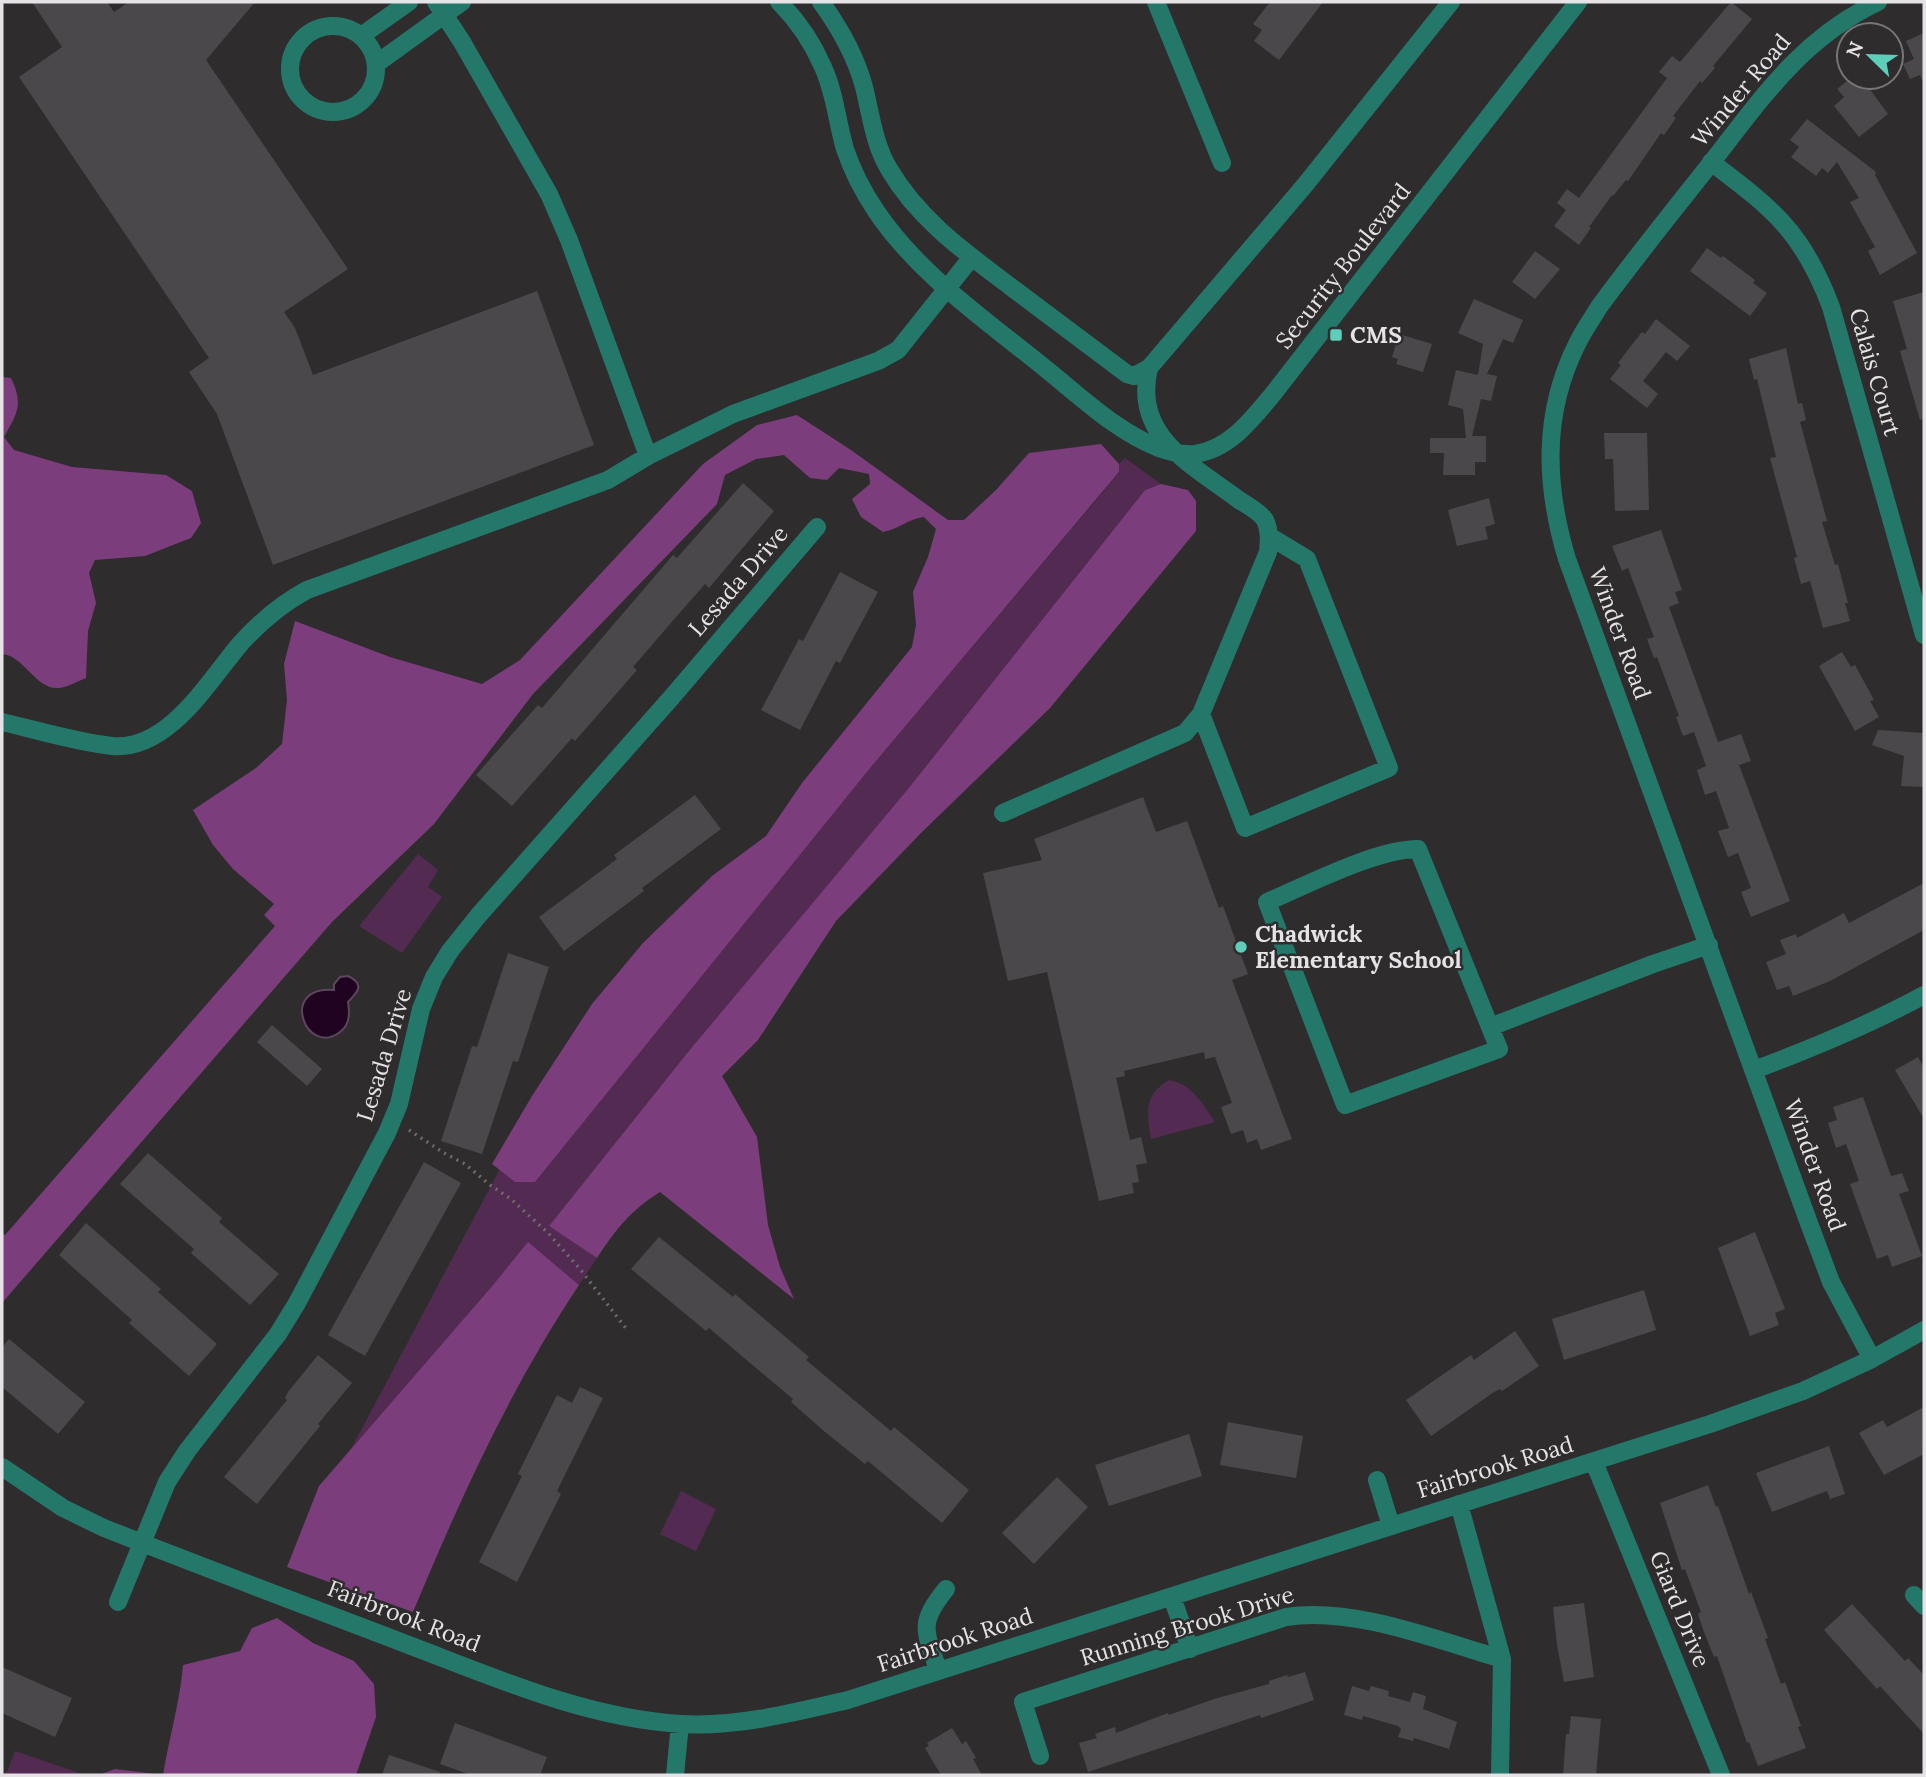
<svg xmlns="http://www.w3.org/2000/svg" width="1926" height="1777" font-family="Lora,serif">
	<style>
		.green { fill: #532b52 }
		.forest { fill: #7c3d7c }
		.water { fill: #200221; stroke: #5b465c; stroke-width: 2 }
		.building { fill: #4b484b }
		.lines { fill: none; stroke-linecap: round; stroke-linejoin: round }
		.path { stroke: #6e6b6d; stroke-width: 3.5; stroke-dasharray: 2 5; stroke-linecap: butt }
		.minor { stroke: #24786a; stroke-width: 18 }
		.poi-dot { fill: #5dceb9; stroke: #2f2c2e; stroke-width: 2.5 }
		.labels { text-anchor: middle; stroke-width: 5; stroke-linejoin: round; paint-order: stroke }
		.street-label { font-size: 23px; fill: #e5e3e5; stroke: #2f2c2e }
		.poi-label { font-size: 23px; font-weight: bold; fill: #e5e3e5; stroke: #2f2c2e; text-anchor: start }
	</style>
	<rect width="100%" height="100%" fill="#2f2c2e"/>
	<path class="green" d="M1125,458L1161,484L1145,490L908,789L688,1052L549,1226L597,1258L579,1285L528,1243L493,1285L351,1449L500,1169L515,1182H535L871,767L1119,473V464Z
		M418,854L438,870L428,887L442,897L402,953L359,926Z
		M1169,1080C1192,1084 1202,1103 1215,1122L1151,1139C1147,1113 1143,1096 1169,1080Z
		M681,1491L716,1509L696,1551L660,1534Z
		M15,1751L85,1775H2L8,1770Z"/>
	<path class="forest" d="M2,377L11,378C24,405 17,413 4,437L14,450L72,467L166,475L192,491L201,523L191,538L145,556L95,560L89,573L96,603L88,631L86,678C78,681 68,687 59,688C35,690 25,656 2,654Z
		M797,415L851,450L948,520H964L996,490L1029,453L1101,444L1119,464V472L871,767L535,1182H515L492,1164L532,1096L592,1004L643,943L712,876L766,836L802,783L912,647L916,625L913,592L928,557L936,529L924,517C908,519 899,529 883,532L861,517L852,499L870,484L869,474L839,468L827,480L810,478L784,455L756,459L725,475L717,504L533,694L434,824L332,922L2,1303V1233L5,1235L275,926L264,915L274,904L233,869L213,845L193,810L256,768L282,744L287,700L284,664L295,621L390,657L482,684L520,660L703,464L757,425Z
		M1161,484L1188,490L1196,501V531L1050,708L921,833L836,921L758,1040L722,1076L757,1137L768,1225L780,1267L794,1299L660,1192C631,1210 616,1229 597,1258L549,1226L688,1052L908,789L1145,490Z
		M528,1242L579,1285C511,1387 460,1499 413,1612L287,1567L319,1486L493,1285Z
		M277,1618L313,1643L354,1661L374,1684L376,1717L356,1775H99L115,1769L163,1775C169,1738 180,1702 183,1665L240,1651L252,1628Z"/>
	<path class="water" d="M348,976C365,984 358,992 348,1002C350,1013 350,1025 340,1032C306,1058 278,985 334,990V984L340,977Z"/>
	<path class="building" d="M32,2H107L114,12L129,2H255L206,60L348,269L284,312L295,328L313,375L537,291L594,445L273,565L217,414L189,372L209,358L19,77L62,47Z
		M1270,2H1323L1279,60L1254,41L1262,30L1253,24Z
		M1731,2L1752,19L1713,66L1715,68L1702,83L1700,81L1673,116L1676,118L1664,135L1661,133L1628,181L1626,180L1613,196L1612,195L1589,227L1591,228L1579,245L1554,226L1566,210L1557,203L1567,189L1579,198L1667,78L1659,72L1672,56L1680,62Z
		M1924,33V84L1920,75L1910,79L1903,64L1914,59L1906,41Z
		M1852,77H1861L1888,114L1859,137L1834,106L1844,97L1837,89Z
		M1807,119L1876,172L1875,175L1917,253L1880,275L1868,251L1875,247L1850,202L1859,198L1837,162L1828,173L1822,168L1816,176L1791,157L1799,147L1790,140Z
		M1707,248L1721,258L1723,256L1755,280L1753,283L1767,293L1750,316L1690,271Z
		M1535,251L1560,269L1535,299L1512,282Z
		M1924,292V419L1920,420L1900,351L1907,349L1893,301Z
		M1474,299L1523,320L1513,343L1503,339L1487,374L1497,376L1491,401L1481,399L1472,436H1486V462H1475V475H1443L1444,453H1430V438H1466L1463,409L1448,405L1456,370L1478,375L1483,344L1458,333Z
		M1656,319L1690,346L1677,361L1666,352L1643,381L1658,394L1647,408L1610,379L1621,365L1618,363L1630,347L1642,332L1645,334Z
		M1399,334L1432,344L1423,372L1396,364L1398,359L1392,357Z
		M1786,348L1798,404L1802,403L1806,420L1800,422L1827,521L1822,522L1835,565L1838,564L1848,603H1845L1850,621L1823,628L1810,581L1801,584L1794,558L1797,557L1770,458L1776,457L1757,379L1754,380L1749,359Z
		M1604,433H1647L1649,510L1615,511L1613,459H1605Z
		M743,483L774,511L709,588L705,584L670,624L633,667L637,670L575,741L572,738L512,806L476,775L538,705L542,708L673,555L677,558Z
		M1489,498L1495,524L1485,527L1488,539L1457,546L1448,510Z
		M1661,530L1682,590L1675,592L1679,603L1669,607L1718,742L1741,734L1751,761L1739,765L1790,901L1751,917L1741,892L1751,888L1738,853L1728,857L1718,831L1729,828L1716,791L1705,795L1697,770L1706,766L1694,732L1683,736L1676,717L1679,716L1657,657L1654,658L1647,639L1654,637L1628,568L1622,571L1612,546Z
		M840,572L878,592L840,663L836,661L800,730L761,710L799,639L803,641Z
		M1842,652L1851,667L1855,665L1874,700L1870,701L1879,717L1855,731L1819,666Z
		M1878,730L1924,733V787L1901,786L1904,756L1872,745Z
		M695,795L721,829L642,888L644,891L564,951L539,917L617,859L614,855Z
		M1143,797L1156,832L1187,821L1219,908L1223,906L1248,974L1232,980L1292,1139L1261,1150L1257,1139L1247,1143L1243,1130L1231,1134L1221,1107L1232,1103L1215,1057L1205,1059L1204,1052L1124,1071L1125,1076L1116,1078L1130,1140L1141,1137L1147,1163L1136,1165L1139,1182L1132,1183L1134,1193L1099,1201L1047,972L1008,981L983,873L1042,860L1034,839Z
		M1924,883V930L1830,981L1793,996L1789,986L1777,990L1766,962L1786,954L1780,940L1796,934L1797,938L1844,913L1849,923Z
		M508,953L549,967L518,1062L513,1061L482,1154L441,1141L472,1046L477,1047Z
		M272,1025L322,1069L307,1086L257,1042Z
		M1918,1057L1924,1068V1119L1895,1070Z
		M1863,1097L1891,1176L1902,1173L1909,1191L1899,1194L1922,1256L1892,1267L1888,1255L1877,1259L1850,1184L1859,1181L1846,1144L1836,1148L1828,1123L1837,1120L1833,1107Z
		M148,1153L222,1218L219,1222L279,1274L250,1305L191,1253L194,1249L120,1184Z
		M424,1162L461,1183L365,1356L328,1335Z
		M86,1223L161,1289L158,1292L217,1344L189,1376L129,1323L132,1320L59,1255Z
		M1755,1232L1785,1309L1775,1313L1779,1325L1750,1336L1718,1248Z
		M659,1237L733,1297L735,1294L809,1357L806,1360L891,1431L894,1427L969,1490L942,1523L868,1461L865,1464L825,1432L791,1402L793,1399L743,1357L709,1328L706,1331L631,1269Z
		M1644,1290L1656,1330L1564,1360L1552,1319Z
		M1515,1331L1539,1366L1502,1391L1500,1389L1494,1392L1431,1436L1406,1400L1471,1355L1474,1360Z
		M9,1339L85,1402L58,1434L2,1387V1347Z
		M318,1355L352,1383L318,1424L320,1426L257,1504L224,1477L287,1400L285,1398L288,1392Z
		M580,1387L603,1398L557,1491L561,1494L517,1582L479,1562L522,1476L518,1474L557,1395L572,1403Z
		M1924,1407V1454L1884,1475L1859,1433L1883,1420L1887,1427Z
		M1228,1422L1303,1436L1296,1478L1220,1465Z
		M1189,1434L1202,1476L1109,1506L1095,1465Z
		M1829,1446L1845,1494L1830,1499L1827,1491L1772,1512L1756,1473Z
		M1057,1477L1088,1507L1034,1564L1002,1533Z
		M1708,1485L1716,1507L1718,1506L1749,1594L1751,1592L1768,1638L1765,1639L1781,1684L1785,1682L1801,1726L1798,1727L1806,1748L1758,1766L1749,1742L1747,1743L1717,1656L1714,1657L1704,1632L1698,1614L1701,1612L1685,1569L1682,1570L1660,1503Z
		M1584,1603L1594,1677L1564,1682L1557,1645L1553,1607Z
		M1852,1604L1905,1661L1908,1658L1924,1675V1734L1880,1686L1877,1689L1824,1630Z
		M2,1667L72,1698L55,1737L2,1713Z
		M1305,1672L1314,1700L1261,1718L1260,1715L1088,1772L1079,1743L1097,1738L1095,1734L1115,1727L1116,1733L1168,1713L1169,1715L1214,1699L1269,1684V1681L1287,1675L1288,1677Z
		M1352,1686L1369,1691L1371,1686L1389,1691L1388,1696L1410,1702L1413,1692L1426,1696L1423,1709L1457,1722L1449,1749L1414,1738L1413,1741L1398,1737L1401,1729L1398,1726L1363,1716L1362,1720L1344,1715Z
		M1571,1716L1601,1719L1596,1775H1563L1566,1734H1569Z
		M455,1723L547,1757L540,1775H471L440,1764Z
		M952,1728L962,1744L966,1741L976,1758L973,1759L982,1775H941L925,1748L929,1746L927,1743Z
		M389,1755L440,1772V1775H382Z"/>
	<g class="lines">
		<path class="path" d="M409,1130L444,1153L465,1164L490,1185L511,1199L548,1233L580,1269L628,1331"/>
		<path class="minor" d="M436,2L462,42L549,194L569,240L648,456
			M779,2C797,20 813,44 823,67C835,93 837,122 845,149C852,170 864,193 876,211C919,275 987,321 1046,369C1081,397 1117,432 1159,448C1170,452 1183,455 1195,454C1230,449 1252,419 1273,394L1578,2
			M821,2C839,27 856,57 864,87C871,115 874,144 889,169C918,219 966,253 1011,287C1050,316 1088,345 1127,374L1134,376L1149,368L1305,185L1451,2
			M1156,2L1222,163
			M290 69a43 43 0 1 1 86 0a43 43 0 1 1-86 0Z
			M361,36L409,2
			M376,64L462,2
			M1711,162C1773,209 1803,232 1831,307L1924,635
			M1201,714L1245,828L1389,768L1307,559L1269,536
			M2,722C37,730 75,742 112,746C169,751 209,680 241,643C261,621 281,604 307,590L608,480L648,456L733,414L878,361L898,350L972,257
			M1003,813L1185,733L1201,714L1268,552C1269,541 1270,530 1265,520C1260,512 1247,505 1239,500C1193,465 1132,437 1149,368
			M1490,1027L1499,1049L1345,1105L1267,902C1307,885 1376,849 1418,849L1490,1027L1653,964L1709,945
			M1754,1070C1813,1048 1869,1025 1924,995
			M1872,1359L1831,1282L1810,1226L1567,559C1545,486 1542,414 1577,344C1583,331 1592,319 1599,307C1635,258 1673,211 1711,163C1762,98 1801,39 1878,2
			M1594,1462L1721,1775
			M2,1467L63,1508L104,1528C202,1567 302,1604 401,1642C491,1676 584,1718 681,1724C738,1727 793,1713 848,1700L1710,1424L1803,1391L1872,1359L1924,1330
			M1377,1480L1391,1526
			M1459,1504L1502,1659L1500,1775
			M1914,1595L1924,1606
			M1172,1597L1190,1649
			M118,1602L167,1482L187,1451L278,1334L297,1303L387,1133L399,1104L421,1009L434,977L450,951L478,916L671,698L817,527
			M938,1670C925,1630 918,1624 946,1589
			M1040,1756L1023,1702L1286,1617C1352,1606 1437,1640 1502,1659
			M675,1775L680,1724"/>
	</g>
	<g class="poi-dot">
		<rect x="1329" y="328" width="14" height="14" rx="3.5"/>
		<circle cx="1241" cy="947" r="7"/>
	</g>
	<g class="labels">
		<g class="street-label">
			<text transform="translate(1741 90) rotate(-50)" y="8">Winder Road</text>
			<text transform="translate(1343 266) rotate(-52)" y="8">Security Boulevard</text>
			<text transform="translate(1875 372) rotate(74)" y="8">Calais Court</text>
			<text transform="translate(738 581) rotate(-49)" y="8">Lesada Drive</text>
			<text transform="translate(1620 633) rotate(70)" y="8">Winder Road</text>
			<text transform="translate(384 1055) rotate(-73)" y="8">Lesada Drive</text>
			<text transform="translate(1815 1165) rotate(70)" y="8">Winder Road</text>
			<text transform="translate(1495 1467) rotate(-17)" y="8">Fairbrook Road</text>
			<text transform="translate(1680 1609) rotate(68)" y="8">Giard Drive</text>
			<text transform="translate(404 1616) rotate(21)" y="8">Fairbrook Road</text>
			<text transform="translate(1187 1626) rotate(-17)" y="8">Running Brook Drive</text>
			<text transform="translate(955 1640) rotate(-18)" y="8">Fairbrook Road</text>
		</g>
		<g class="poi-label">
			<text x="1350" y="343">CMS</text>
			<text x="1255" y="942">Chadwick<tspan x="1255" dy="26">Elementary School</tspan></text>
		</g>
	</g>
	<rect width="1926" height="1777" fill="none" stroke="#e5e3e5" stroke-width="7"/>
	<g transform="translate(1870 56) rotate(293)"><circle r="33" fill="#2f2c2e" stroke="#787577" stroke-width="2"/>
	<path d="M0-5L12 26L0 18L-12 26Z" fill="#5dceb9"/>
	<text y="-10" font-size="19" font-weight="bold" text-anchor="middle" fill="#e5e3e5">N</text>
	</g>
</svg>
